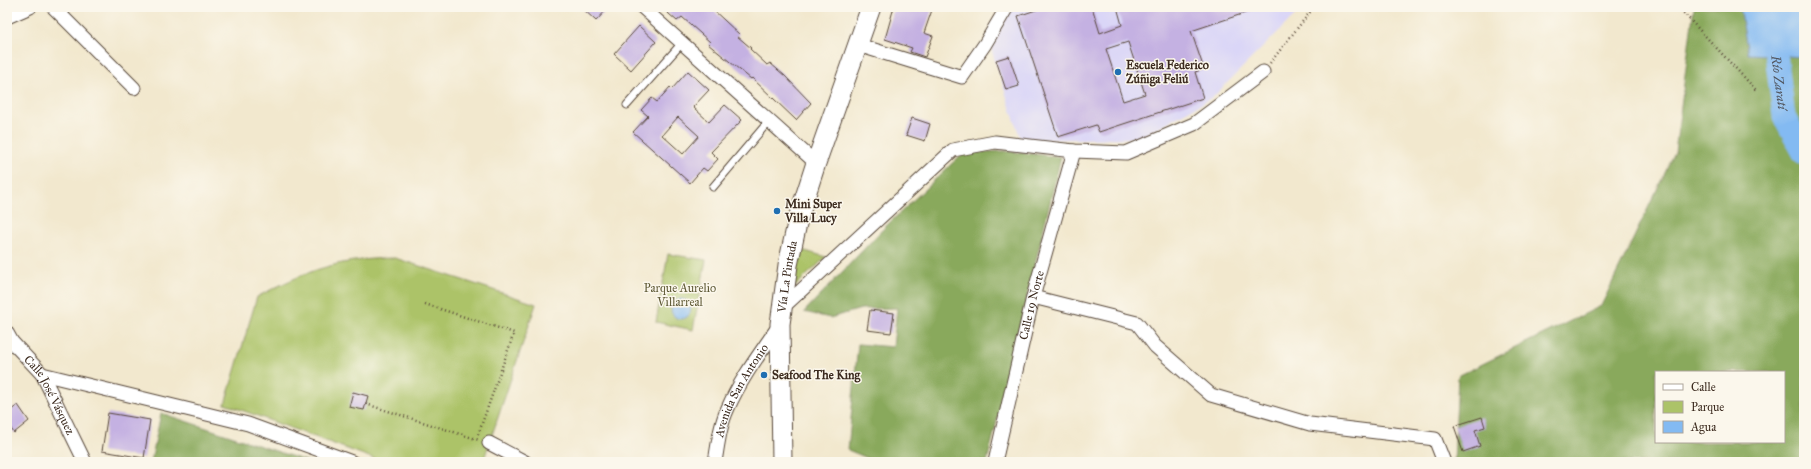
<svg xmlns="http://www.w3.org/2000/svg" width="1811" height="469" font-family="'IM FELL Great Primer',serif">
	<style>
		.built { fill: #dad6f7 }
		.green { fill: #acc368; stroke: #747643 }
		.forest { fill: #89a95c; stroke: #626a3d; fill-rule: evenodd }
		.water { fill: #83baf2; stroke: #5f7288 }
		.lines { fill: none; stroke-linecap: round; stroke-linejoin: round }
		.river { stroke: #83baf2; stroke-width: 23 }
		.building { fill: #c4b1e2; fill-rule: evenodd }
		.lane-casing { stroke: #564638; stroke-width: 9 }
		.street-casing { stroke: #564638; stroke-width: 15 }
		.secondary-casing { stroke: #564638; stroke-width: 21 }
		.path { stroke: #564638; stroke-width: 2.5; stroke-dasharray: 1 3; stroke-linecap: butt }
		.lane { stroke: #fff; stroke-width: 7 }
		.street { stroke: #fff; stroke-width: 13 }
		.secondary { stroke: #fff; stroke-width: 19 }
		.poi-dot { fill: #1f6fb2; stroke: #fbf7ec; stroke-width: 1.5 }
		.labels { text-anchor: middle; stroke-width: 3; stroke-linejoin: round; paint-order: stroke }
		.poi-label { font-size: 12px; font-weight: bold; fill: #3b2a1e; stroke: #fbf7ec; text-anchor: start }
		.street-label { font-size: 12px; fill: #3b2a1e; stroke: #fbf7ec }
		.park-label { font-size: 12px; fill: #5d5834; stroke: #fbf7ec }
		.water-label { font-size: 13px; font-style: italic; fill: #51555e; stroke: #fbf7ec }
	</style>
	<rect width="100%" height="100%" fill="#fbf7ec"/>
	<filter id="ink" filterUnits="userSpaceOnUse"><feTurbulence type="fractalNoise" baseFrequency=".025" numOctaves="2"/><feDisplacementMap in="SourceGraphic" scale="8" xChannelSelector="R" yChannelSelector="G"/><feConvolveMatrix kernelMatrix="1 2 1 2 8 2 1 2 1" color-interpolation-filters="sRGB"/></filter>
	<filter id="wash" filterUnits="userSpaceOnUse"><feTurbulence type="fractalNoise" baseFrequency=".012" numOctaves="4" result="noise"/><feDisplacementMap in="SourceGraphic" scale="16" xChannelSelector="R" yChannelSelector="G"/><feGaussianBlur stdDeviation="0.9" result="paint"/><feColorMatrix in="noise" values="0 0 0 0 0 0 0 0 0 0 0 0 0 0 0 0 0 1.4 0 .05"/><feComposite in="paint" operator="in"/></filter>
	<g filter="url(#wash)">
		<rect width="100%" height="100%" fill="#f2e8ce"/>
		<path class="built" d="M1013,7H1303L1212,98L1139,138L1021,140L990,46Z"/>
		<path class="green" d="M798,249L826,257L790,291Z
			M668,254L706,260L693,330L656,322Z
			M395,258L536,304L483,462H383L225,404L257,297C308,270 337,259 395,258Z"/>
		<path class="forest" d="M1694,7H1804V462H1454L1458,376L1601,306L1675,152ZM1656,372H1784V442H1656Z
			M1005,151L1061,157L987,462H877L848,450L858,344L893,347L897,308L861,309L830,318L804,312L885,227L963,153Z
			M161,413L309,462H151Z"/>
		<path class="water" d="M1740,7H1804V57L1748,54Z
			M671 309a10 10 0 1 1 20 0a10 10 0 1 1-20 0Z"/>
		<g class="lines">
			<path class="river" id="s1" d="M1770,7L1784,116L1804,153"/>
		</g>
		<g id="blocks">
			<path class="building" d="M581,7H609L596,21Z
				M661,7H710L739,34L737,36L751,48L750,49L767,65L770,63L785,76L811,103L796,120L752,78L751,79L708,44L710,42L682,17L677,21Z
				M894,7H933L924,33L933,36L925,57L910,52L912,48L885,39Z
				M1045,7H1092L1100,33L1122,25L1117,7H1257V9L1191,31L1204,69L1195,72L1203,98L1099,132L1096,125L1058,137L1018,16ZM1128,42L1145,94L1123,101L1106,49Z
				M639,26L656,42L631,70L614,54Z
				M1009,56L1019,86L1006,90L996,60Z
				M688,71L709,90L693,107L709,122L725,105L742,120L711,152L718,159L707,171L703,168L690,183L633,132L648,116L641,110L652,98L657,102L670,87L672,89ZM678,117L699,136L683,154L662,135Z
				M912,118L930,124L925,141L906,135Z
				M870,310L894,313L891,333L867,330Z
				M353,392L368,396L364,410L349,407Z
				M18,405L29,421L14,433L7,423V413Z
				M108,413L150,420L144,458L102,451Z
				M1482,417L1485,427L1475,430L1480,446L1463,452L1454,426Z"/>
		</g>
	</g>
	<g filter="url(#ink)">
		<use href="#blocks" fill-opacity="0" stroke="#564638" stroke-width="1"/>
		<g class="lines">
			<defs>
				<path id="lane" d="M627,105L682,43
					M713,187L769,121"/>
				<g id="street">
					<path d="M53,7L134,88"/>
					<path d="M642,7L816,163"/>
					<path d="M7,17L30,7"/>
					<path d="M858,45L962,77L985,44L1007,7"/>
					<path d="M1033,297L1137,323L1155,346L1211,395L1310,424L1435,439L1444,462"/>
					<path d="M781,309L953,150L995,142L1074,151L1126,153L1194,124L1263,72"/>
					<path id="s2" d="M7,333L12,342L42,374L85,462"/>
					<path d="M42,374L248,424L352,462"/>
					<path d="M489,443L525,462"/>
					<path id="s3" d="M715,462C718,444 720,425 728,408C741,378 762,351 780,324"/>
					<path id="s4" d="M995,462L1033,297L1074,151"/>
				</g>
				<g id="secondary">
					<path id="s5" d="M782,462L780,324L788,265L798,219L816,163L871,7"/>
				</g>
			</defs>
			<use href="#lane" class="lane-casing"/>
			<use href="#street" class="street-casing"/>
			<use href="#secondary" class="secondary-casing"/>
			<path class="path" d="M1678,7L1756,90
				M1270,63L1314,7
				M425,304L514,333L478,435
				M366,404L479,440"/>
			<use href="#lane" class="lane"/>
			<use href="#street" class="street"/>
			<use href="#secondary" class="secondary"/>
		</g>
	</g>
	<g class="poi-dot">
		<circle cx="1118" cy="72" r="4"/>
		<circle cx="777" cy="211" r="4"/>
		<circle cx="764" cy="375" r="4"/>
	</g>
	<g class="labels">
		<g class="poi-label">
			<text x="1126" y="69">Escuela Federico<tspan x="1126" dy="14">Zúñiga Feliú</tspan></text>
			<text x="785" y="208">Mini Super<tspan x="785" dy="14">Villa Lucy</tspan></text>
			<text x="772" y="379">Seafood The King</text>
		</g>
		<g class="street-label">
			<text dy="4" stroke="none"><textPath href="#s5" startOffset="186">Vía La Pintada</textPath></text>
			<text dy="4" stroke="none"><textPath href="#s4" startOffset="161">Calle 19 Norte</textPath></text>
			<text dy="4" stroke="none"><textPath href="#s3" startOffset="77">Avenida San Antonio</textPath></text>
			<text dy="4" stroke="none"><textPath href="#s2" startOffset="76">Calle José Vásquez</textPath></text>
		</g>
		<g class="park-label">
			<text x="680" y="292">Parque Aurelio<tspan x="680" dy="14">Villarreal</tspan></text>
		</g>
		<g class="water-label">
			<text dy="5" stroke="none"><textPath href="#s1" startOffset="76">Río Zaratí</textPath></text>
		</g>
	</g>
	<rect width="1811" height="469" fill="none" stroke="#fbf7ec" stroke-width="24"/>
	<rect x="1655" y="371" width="130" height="72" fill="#fbf7ec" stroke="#aea59a"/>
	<rect x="1663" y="384" width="20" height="6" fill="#ffffff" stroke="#aea59a"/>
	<text x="1691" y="391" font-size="12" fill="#3b2a1e">Calle</text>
	<rect x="1663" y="401" width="20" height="12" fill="#acc368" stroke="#aea59a"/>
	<text x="1691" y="411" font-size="12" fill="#3b2a1e">Parque</text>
	<rect x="1663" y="421" width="20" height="12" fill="#83baf2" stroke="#aea59a"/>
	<text x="1691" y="431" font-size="12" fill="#3b2a1e">Agua</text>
</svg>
